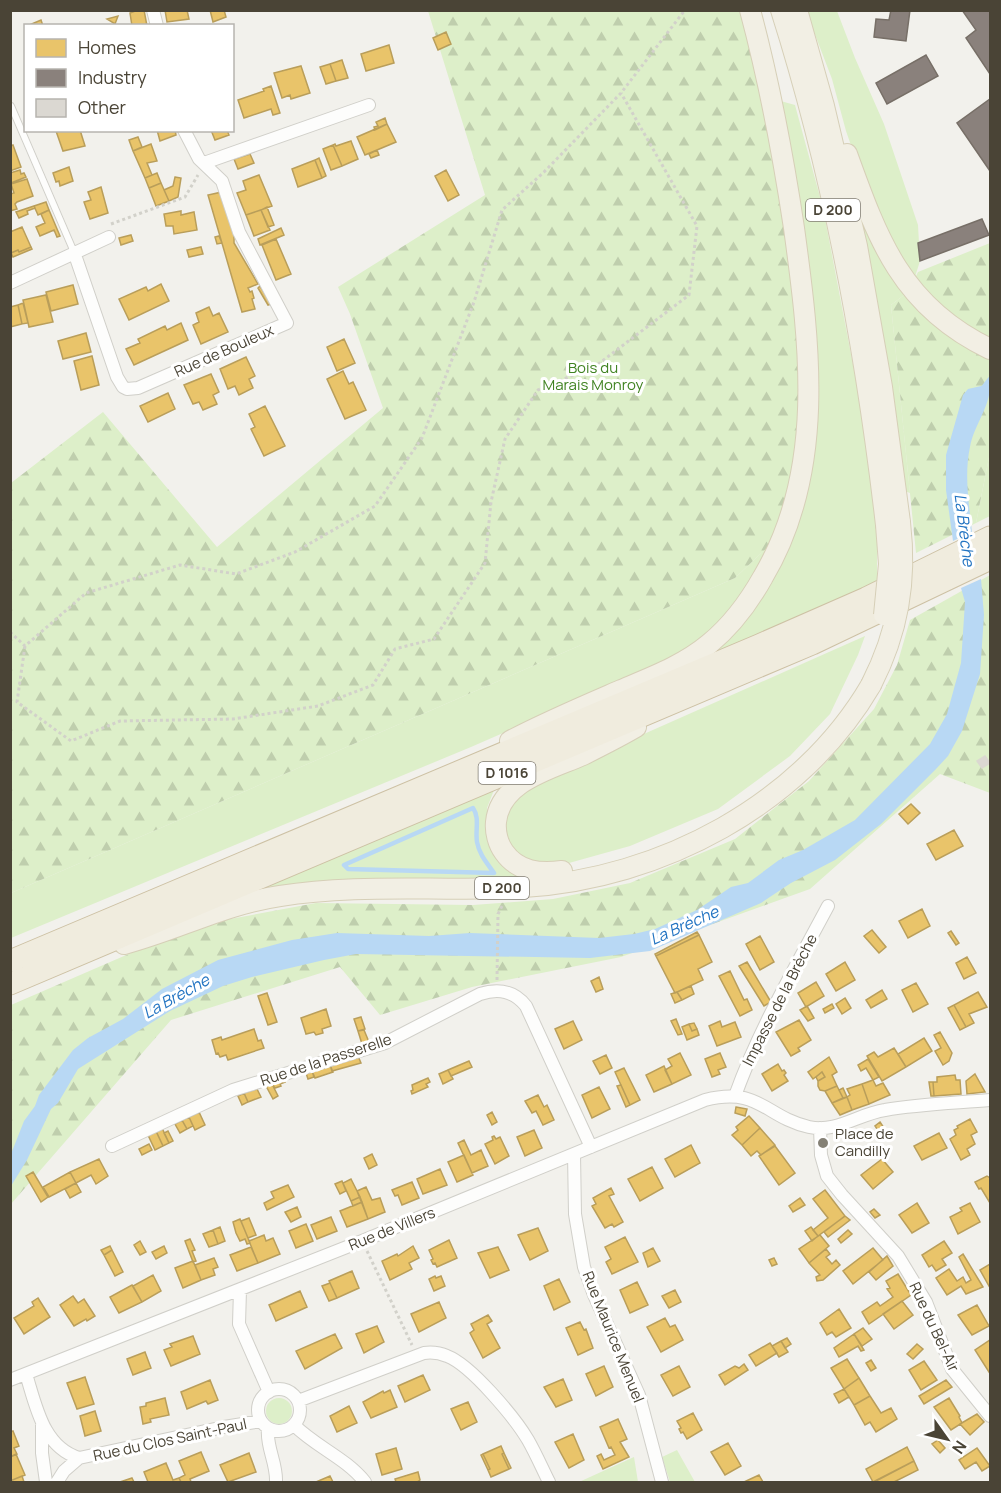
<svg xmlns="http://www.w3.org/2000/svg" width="1001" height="1493" font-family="Manrope,sans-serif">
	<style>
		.green { fill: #ddefc9 }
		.forest { fill: url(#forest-firs) }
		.water { fill: #b8d8f4 }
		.homes { fill: #e9c46a; stroke: #b99e5a; stroke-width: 1.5 }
		.industry { fill: #8a817c; stroke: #776f67; stroke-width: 1.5 }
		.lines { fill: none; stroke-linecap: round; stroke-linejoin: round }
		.stream { stroke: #b8d8f4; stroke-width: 4.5 }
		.building { fill: #dbd8d2; stroke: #dbd8d1; stroke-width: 1.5 }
		.service-casing { stroke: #d0cfc9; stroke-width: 8 }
		.minor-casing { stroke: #d0cfc9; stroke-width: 14 }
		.primary-casing { stroke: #d6cfb7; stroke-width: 22 }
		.trunk-casing { stroke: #cdc1a4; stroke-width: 23 }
		.path { stroke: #d2d1ca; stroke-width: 3; stroke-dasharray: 3 3; stroke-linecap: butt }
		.service { stroke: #fdfdfc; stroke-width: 6 }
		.minor { stroke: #fdfdfc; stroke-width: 12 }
		.primary { stroke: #f2efe4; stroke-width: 20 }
		.trunk { stroke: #f0ecde; stroke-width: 21 }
		.primary-bridge-casing { stroke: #d6cfb7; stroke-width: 22; stroke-linecap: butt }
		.primary-bridge { stroke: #f2efe4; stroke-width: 20 }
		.poi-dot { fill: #858176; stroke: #fff; stroke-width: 2 }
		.labels { text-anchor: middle; stroke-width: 6; stroke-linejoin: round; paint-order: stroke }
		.shield { fill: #fff; stroke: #807c72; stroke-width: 1.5 }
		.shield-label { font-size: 14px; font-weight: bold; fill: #4a4436 }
		.street-label { font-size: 15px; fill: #4a4436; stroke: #fff }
		.park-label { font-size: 15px; fill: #408322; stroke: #fff }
		.poi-label { font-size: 15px; fill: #4a4436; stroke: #fff; text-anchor: start }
		.water-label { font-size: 16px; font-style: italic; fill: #2374c2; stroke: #fff }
	</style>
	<defs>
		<pattern id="forest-firs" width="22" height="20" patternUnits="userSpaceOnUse" patternTransform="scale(1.5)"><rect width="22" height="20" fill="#ddefc9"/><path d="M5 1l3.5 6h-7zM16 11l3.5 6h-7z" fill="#bfcead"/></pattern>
	</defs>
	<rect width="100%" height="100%" fill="#f2f1ec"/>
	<path class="green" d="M806,11H837L855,58L884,124L918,225L920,261L914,280L868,194L846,131L832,79Z
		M777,100L795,105L823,208L877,490V584L719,653L717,647L784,552Z
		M853,197L908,292L891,305L910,493L902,490Z
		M990,452V516L976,523Z
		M772,543L740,601L713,633L683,655L471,747L11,938V893L735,578Z
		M865,636L858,655L830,714L790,756L718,809L630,846L569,863L537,866L515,852L505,837L503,811L540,780Z
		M494,790L487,808V841L499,863L523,877L313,884L263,888Z
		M266 1411a13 13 0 1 1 26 0a13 13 0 1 1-26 0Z
		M677,1450L695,1482H670L662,1457Z
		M634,1457L638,1482H579Z"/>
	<path class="forest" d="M428,11H740L762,95L792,264L803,406L790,496L772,543L735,578L11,893V483L103,412L217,547L383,408L350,314L338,287L485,195Z
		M990,243V452L976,523L916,553L891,305L908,292L918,272Z
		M990,575V793L940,774L810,889L621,957L472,987L380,1015L340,967L171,1020L11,1204V1005L147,946L225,920L316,903L473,905L553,899L630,883L735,839L809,781L874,709L897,665L910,620Z"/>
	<path class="water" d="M990,384C991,406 974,425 970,447C964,474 969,505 972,532L953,541L946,490V455L963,395L968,389Z
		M981,579L984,615L980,674L962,731L948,756L936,769L881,824L835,860L791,883L761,903L650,951L590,958L356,954L324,960L252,977L223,986L170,1011L78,1069L58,1103L51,1109L27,1160L11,1186V1154L24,1121L35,1106L39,1095L73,1050L88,1038L123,1019L162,989L218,960L292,940L337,933L429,936L470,933L599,938L634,934L655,929L697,910L731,887L748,883L779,860L803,850L855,820L930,744L947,714L961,663L965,602L961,588Z"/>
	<path class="homes" d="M138,10H144L147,26H132L130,13Z
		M165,10H187L189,19L167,22Z
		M210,10H224L226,17L213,22Z
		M118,16L115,24L107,19Z
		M41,20L43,26H27Z
		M446,32L451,44L438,50L433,38Z
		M389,45L394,63L366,71L361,54Z
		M342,60L348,78L336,81L330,64Z
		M330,64L336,81L326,84L320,67Z
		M301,66L310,93L291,99L290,95L282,98L274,73Z
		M271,86L280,113L273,115L271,109L244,118L238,100L264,91L263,89Z
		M385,118L387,124L375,130L374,127L378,126L376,122Z
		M387,124L396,142L365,155L357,137Z
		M59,130H80L85,146L63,151L56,131Z
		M157,130H175L176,135L160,141Z
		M211,130H227L229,135L215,140Z
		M138,137L142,147L133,151L129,140Z
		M351,141L358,159L342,166L333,145L335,144L336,146Z
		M151,144L157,161L147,163L152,175L145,178L133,151Z
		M13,145L21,167L10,171V146Z
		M333,145L342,166L331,170L323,149Z
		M377,150L379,155L371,158L369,154Z
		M250,154L254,163L238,169L234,159Z
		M319,158L326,176L322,178L315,160Z
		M315,160L322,178L298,187L292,169Z
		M69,167L73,181L60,186L59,181L56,182L53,173Z
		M20,170L21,174L24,173L26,177L11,183L10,173Z
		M446,170L459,195L448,201L435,176Z
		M157,173L161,183L149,188L145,178Z
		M259,175L272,206L246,215L237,193L246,190L243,181Z
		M175,177L181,178L178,197L169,201L164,190L173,186Z
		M27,179L33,196L17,202L15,204L17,209L10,211V194L14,193L11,184Z
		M161,183L169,201L156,206L149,188Z
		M101,187L108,213L90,219L84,202L91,200L88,192Z
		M222,192L234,233V243L258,284L248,288L250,292L252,291L254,298L252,299L255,309L242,312L208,195Z
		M46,202L49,210L38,215L34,206Z
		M34,206L35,208L27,211L28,214L19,218L16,212Z
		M267,207L274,225L268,227L261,210Z
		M49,210L60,236L57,237L54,230L40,236L36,227L45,223L41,214Z
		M261,210L270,230L254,236L246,215Z
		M181,211V215L194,212L197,230L174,234L173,226H166L164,214Z
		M22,227L31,247L19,252L18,250L11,253L10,232Z
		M281,228L284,235L260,245L258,239Z
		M131,235L133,241L121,245L119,238Z
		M219,236L222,243L217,244L215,237Z
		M276,239L291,274L276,280L262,245Z
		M31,247L32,249L13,257L11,253L18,250L19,252Z
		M201,247L203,254L189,257L187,250Z
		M161,284L169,301L129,320L119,299L146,287L148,291Z
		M73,285L78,304L51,311L46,292Z
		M260,286L271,304L268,305L258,288Z
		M46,295L53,322L29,327L23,300Z
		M23,303L28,323L22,324L18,305Z
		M18,305L22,324L10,327V307Z
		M209,307L213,316L219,313L228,332L201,344L193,325L199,322L196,313Z
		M181,323L188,340L134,365L126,349L140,343L138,339L165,326L167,330Z
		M86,333L91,352L63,359L58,341Z
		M344,339L355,363L337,371L327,347Z
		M92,356L99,385L81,390L74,361Z
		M246,357L255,376L249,379L253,388L239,395L235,386L228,389L220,369Z
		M343,371L349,384L353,382L366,410L345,419L327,379Z
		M211,374L219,392L213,395L217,404L203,410L199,402L193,404L184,385Z
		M168,393L175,409L148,422L140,406Z
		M265,406L285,446L264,456L251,429L255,427L249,414Z
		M911,804L920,813L908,824L899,814Z
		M954,830L963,846L936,860L927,844Z
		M922,909L930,926L908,938L899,921Z
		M872,930L886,947L879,953L864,936Z
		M951,931L959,943L956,945L948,933Z
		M697,932L699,935L656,956L655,954Z
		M699,935L712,962L698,969L703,980L675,993L656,956Z
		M760,936L774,962L760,970L746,944Z
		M967,957L976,973L964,979L956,963Z
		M747,962L771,1002L764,1006L739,966Z
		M845,962L855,980L836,991L826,974Z
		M730,971L744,1000L747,999L752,1010L740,1016L719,976Z
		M599,977L603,989L596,992L591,981Z
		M816,982L824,996L806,1007L798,993Z
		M916,983L928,1004L913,1012L902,990Z
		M691,986L694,994L682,1000L677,992Z
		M882,990L887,999L871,1008L866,1000Z
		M677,992L682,1000L675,1003L671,994Z
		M978,992L987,1007L969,1014L974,1023L966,1027L954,1005Z
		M267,993L277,1022L268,1025L258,996Z
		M845,998L851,1008L842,1014L836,1004Z
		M832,1004L834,1008L825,1013L823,1009Z
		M954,1005L966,1027L960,1030L948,1008Z
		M807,1006L814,1018L808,1021L800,1010Z
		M326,1009L331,1026L322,1029L323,1033L316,1035L314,1032L306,1034L301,1018Z
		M361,1017L365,1029L358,1031L354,1019Z
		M676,1019L682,1034L678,1035L671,1021Z
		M799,1020L811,1040L798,1048L800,1051L791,1056L776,1032Z
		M573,1021L582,1040L564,1049L555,1029Z
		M720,1021L722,1027L735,1022L741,1037L717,1046L709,1026Z
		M694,1023L697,1029L692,1031L689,1024Z
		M689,1024L692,1031L697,1029L699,1035L687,1040L682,1027Z
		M254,1029L258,1041L261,1040L264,1048L228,1060L226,1055L220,1057L218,1053L216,1054L212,1040L221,1037L222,1040Z
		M364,1030L369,1042L362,1044L358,1031Z
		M940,1032L952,1053L949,1061L943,1065L935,1051L941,1048L934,1035Z
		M924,1038L932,1051L906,1067L898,1054Z
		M894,1048L906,1067L882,1081L867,1056L874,1052L878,1057Z
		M680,1053L691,1075L672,1084L665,1070L672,1066L668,1059Z
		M720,1053L726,1067L718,1070L720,1074L712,1077L705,1059Z
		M606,1055L612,1068L600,1074L593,1061Z
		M358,1056L361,1063L332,1071L330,1065Z
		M829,1057L837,1072L832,1075L837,1086L825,1091L820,1090L818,1086V1081L825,1077L822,1072L813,1079L808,1072Z
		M868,1059L879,1077L873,1080L866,1068L861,1071L858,1065Z
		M469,1061L472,1067L451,1076L448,1070Z
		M778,1064L782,1071L784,1070L786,1073L784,1075L788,1081L772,1091L762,1074Z
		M330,1065L333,1072L315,1078L312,1071Z
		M664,1066L672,1084L654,1092L646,1075Z
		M624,1068L640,1100L630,1105L615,1072Z
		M448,1070L453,1079L443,1084L439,1074Z
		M312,1071L314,1077L308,1079L306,1073Z
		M822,1072L825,1077L818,1081L816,1077Z
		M975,1074L985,1092L967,1094L966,1081Z
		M955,1075L956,1080H960L961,1094L934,1096L933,1082H937V1077Z
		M428,1078L430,1082L426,1084L428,1087L412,1094L411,1091L413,1090L412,1085Z
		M284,1080L285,1082L280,1084L281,1086L275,1088L272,1084Z
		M873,1080L876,1086L883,1083L890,1095L869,1104L862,1084Z
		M929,1082H933L934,1096H931Z
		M272,1084L278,1096L273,1099L266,1086Z
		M862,1084L869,1104L852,1110L847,1097L850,1095L847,1089Z
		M621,1085L630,1105L626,1107L617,1086Z
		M837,1086L843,1098L832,1103L825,1091Z
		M599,1087L610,1109L592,1118L582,1095Z
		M843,1088L847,1097L843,1098L839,1090Z
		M257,1089L261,1097L248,1102L244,1093Z
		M244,1093L248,1102L242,1105L238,1096Z
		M538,1095L544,1107L547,1105L554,1120L543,1125L536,1111L532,1113L525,1101Z
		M847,1097L852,1110L840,1115L832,1103Z
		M736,1107L747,1109L745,1116L735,1113Z
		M199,1112L205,1125L195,1130L189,1117Z
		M492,1112L497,1122L492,1125L487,1115Z
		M749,1116L760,1128L742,1145L732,1135L738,1130L736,1127Z
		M189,1117L193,1126L187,1129L182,1120Z
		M970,1119L977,1132L971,1135L975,1144L967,1149L970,1155L961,1160L950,1139L956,1135L954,1130L958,1128L957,1126Z
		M182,1120L187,1129L180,1133L175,1124Z
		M880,1122L886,1131L881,1135L875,1126Z
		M162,1128L169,1143L163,1146L156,1131Z
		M760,1128L775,1145L761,1155L757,1151L751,1156L742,1145Z
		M534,1130L542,1148L525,1156L517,1137Z
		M156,1131L163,1146L155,1150L148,1135Z
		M168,1131L173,1141L169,1143L164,1133Z
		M939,1133L947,1148L922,1160L914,1146Z
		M494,1136L496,1139L500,1137L509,1156L495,1164L485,1144L493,1140L492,1137Z
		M464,1140L471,1155L481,1150L488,1166L472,1173L458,1143Z
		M149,1144L152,1150L142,1155L139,1149Z
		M691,1145L700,1163L675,1177L665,1159Z
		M775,1146L795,1173L779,1185L759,1156Z
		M372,1154L377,1165L369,1169L364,1158Z
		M464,1155L473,1175L457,1182L448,1162Z
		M99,1159L108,1176L96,1184L91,1175L76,1183L70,1172Z
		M882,1159L893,1172L873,1189L861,1175Z
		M652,1167L663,1188L640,1201L628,1179Z
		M440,1169L447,1185L423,1194L417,1179Z
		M33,1172L48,1197L41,1202L26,1176Z
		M70,1172L76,1183L49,1197L43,1187Z
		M987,1176L990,1178V1203L981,1188L979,1189L975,1182Z
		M351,1179L360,1197L351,1201L343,1183Z
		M342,1181L346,1191L340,1194L335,1184Z
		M412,1182L419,1198L402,1205L398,1195L395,1196L392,1190Z
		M76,1183L81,1192L70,1198L65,1189Z
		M288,1185L294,1197L267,1210L264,1203L274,1198L271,1192Z
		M366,1187L372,1200L380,1198L385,1212L368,1219L357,1191Z
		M611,1188L614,1194L609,1196L623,1222L614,1227L612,1224L605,1228L592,1206L596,1204L593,1198Z
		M825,1190L845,1216L818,1236L813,1230L828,1218L813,1199Z
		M360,1197L362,1202L353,1206L351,1201Z
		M800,1198L805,1205L793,1212L789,1206Z
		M362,1202L368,1219L347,1227L340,1211Z
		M917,1203L929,1223L912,1233L899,1215Z
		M970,1203L980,1222L958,1234L950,1217L962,1211L960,1208Z
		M297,1207L301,1217L291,1222L285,1212Z
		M874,1209L880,1215L875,1218L870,1212Z
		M845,1216L850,1220L828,1237L824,1232Z
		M331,1217L337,1231L317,1239L311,1225Z
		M249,1218L256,1235L248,1238L241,1221Z
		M240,1219L248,1238L250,1243L247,1244L245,1239L240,1241L236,1233L233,1222Z
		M306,1224L313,1241L296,1248L289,1231Z
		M220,1227L225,1241L218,1244L213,1230Z
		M811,1227L818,1236L812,1241L805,1231Z
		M538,1228L548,1251L530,1260L518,1235Z
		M213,1230L218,1244L209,1247L203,1234Z
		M848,1230L852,1234L841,1243L838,1239Z
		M264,1235L266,1241L273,1238L280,1254L258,1263L249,1241Z
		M820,1235L829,1246L809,1263L799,1249Z
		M625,1237L638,1262L612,1274L606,1262L611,1259L605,1247Z
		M190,1239L195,1250L192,1251L196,1261L193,1262L185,1241Z
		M449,1240L457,1258L437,1267L435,1263L433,1264L431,1260L433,1259L429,1250Z
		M140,1241L146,1252L140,1255L134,1245Z
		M944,1241L952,1253L942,1259L946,1265L936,1271L932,1265L929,1267L922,1255Z
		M110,1246L112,1250L104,1255L101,1250Z
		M164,1246L167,1253L156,1259L152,1252Z
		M413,1246L419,1258L409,1263L412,1269L390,1280L382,1261L397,1254L398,1256Z
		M251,1247L258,1263L237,1271L230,1255Z
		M498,1247L509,1270L490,1278L478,1253Z
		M653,1248L660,1261L648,1267L643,1253Z
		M873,1248L883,1260L853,1284L843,1271Z
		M826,1249L830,1254L826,1257L832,1264L836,1260L840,1265L823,1280L817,1281L816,1277L820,1275L809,1263Z
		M112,1250L123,1272L115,1276L104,1255Z
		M963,1254L983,1287L966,1294L961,1286L947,1295L936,1278L949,1269L957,1281L963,1277L966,1283L971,1280L959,1257Z
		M887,1256L893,1266L876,1280L869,1272Z
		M214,1258L218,1267L213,1269L215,1275L201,1280L195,1265Z
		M774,1258L777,1264L772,1266L769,1260Z
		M193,1261L201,1280L183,1288L175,1268Z
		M990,1264V1285L989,1286L980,1270Z
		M352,1271L359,1288L337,1298L329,1281Z
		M898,1274L911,1295L869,1324L862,1312L877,1302L880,1306L893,1297L887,1289L890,1288L886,1281Z
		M153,1275L161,1291L142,1302L133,1286Z
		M435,1276L436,1278L441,1276L445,1286L434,1291L429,1279Z
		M559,1279L570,1302L554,1310L544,1286Z
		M637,1282L648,1305L630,1313L620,1290Z
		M330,1283L337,1298L329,1301L322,1286Z
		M132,1285L142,1302L119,1313L110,1297Z
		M675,1290L681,1302L669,1308L662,1296Z
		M300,1291L307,1307L276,1321L269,1305Z
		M73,1296L78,1303L84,1299L95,1316L87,1321L86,1319L74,1326L60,1305Z
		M38,1298L50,1317L24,1334L14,1318L34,1306L32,1302Z
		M902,1301L913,1315L894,1329L883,1314Z
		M439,1302L446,1318L419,1332L411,1314Z
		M977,1305L989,1326L972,1335L958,1315Z
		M839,1309L851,1328L836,1337L832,1332L827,1335L820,1323Z
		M488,1315L492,1321L487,1324L500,1348L483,1358L470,1333L474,1330L471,1324Z
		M665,1318L670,1327L675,1325L683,1340L661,1352L647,1327Z
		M580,1322L584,1330L586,1329L593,1348L578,1355L566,1328Z
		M377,1326L384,1342L364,1353L356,1334Z
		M863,1328L872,1339L862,1346L854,1334Z
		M335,1334L342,1348L305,1369L296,1351Z
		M854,1334L864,1350L861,1351L858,1346L839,1357L834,1348Z
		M193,1336L200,1354L171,1366L164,1350L172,1347L170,1344Z
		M787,1338L791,1344L785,1348L781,1341Z
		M990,1340V1371L989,1372L975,1350Z
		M781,1341L788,1352L779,1357L772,1346Z
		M770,1343L777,1353L756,1366L749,1355Z
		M917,1344L923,1349L913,1359L907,1354Z
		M145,1352L151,1368L133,1375L127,1359Z
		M847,1359L859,1378L844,1389L831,1368Z
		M871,1360L876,1368L871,1371L866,1363Z
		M924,1361L937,1380L921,1390L909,1370Z
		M744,1364L748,1370L725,1385L719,1375L735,1366L739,1368Z
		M604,1366L613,1387L596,1396L586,1374Z
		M679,1366L690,1387L673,1396L661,1375Z
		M423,1375L430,1390L405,1402L398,1386Z
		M85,1377L94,1404L77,1409L67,1383Z
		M859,1378L870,1396L854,1405L844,1389Z
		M563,1379L572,1400L556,1407L544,1387Z
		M210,1380L218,1400L208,1404L206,1401L187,1409L181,1392Z
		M946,1380L952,1387L924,1404L919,1396Z
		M844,1389L849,1397L839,1403L834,1394Z
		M390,1390L397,1407L371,1418L363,1402L383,1391L384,1393Z
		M870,1396L881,1413L891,1408L897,1419L876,1432L870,1422L865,1425L854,1405Z
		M165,1398L169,1415L150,1419L151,1422L143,1424L140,1407L146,1406V1403Z
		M949,1398L960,1416L959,1417L962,1423L951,1430L934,1407Z
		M468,1402L477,1422L461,1430L451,1409Z
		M349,1406L357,1423L337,1432L330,1416Z
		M95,1411L101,1431L85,1436L80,1416Z
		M693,1413L702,1430L687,1439L683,1432L681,1433L679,1429L681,1428L677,1421Z
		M977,1414L984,1422L970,1435L960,1424Z
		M618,1419L627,1439L620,1442L629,1457L603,1469L597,1456L601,1454L604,1460L615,1455L611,1447L609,1448L600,1427Z
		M13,1431L19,1446L14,1448L17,1454L10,1457V1432Z
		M573,1434L584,1460L569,1468L555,1442Z
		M938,1440L945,1448L940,1453L932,1444Z
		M728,1443L741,1466L725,1475L711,1452Z
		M501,1446L504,1453L502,1454L509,1469L491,1477L488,1470L490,1469L483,1454Z
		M907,1447L914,1461L873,1482L866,1469Z
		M396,1448L402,1469L382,1475L376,1454Z
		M977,1448L990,1466L982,1471L976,1462L965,1469L959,1460Z
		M201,1452L209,1471L190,1479L191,1482H181L179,1478L185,1475L179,1461Z
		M249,1453L256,1472L228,1482L220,1465Z
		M504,1453L511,1468L509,1469L502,1454Z
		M16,1454L25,1475L10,1481V1457Z
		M483,1454L490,1469L488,1470L481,1455Z
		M914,1461L918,1470L894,1482H874Z
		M166,1463L173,1480L179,1478L181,1482H148L144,1472Z
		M418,1472L420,1480L417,1482H396L395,1479Z
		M759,1475L763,1482H744Z
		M22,1476L24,1482H10V1481Z
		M330,1476L333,1482H316Z
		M132,1478L134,1482H120Z"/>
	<path class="industry" d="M891,10H910L906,41L874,37L876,19L889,20Z
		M962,10H990V74L966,38L976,30Z
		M926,55L938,76L887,104L876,83Z
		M990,99V171L957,123Z
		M982,219L989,235L920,261L918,243Z"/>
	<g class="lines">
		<path class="stream" d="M983,388L990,379
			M473,808C480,818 475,830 477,842C479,854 487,863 494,873L348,869L344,865Z"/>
	</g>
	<path class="building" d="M985,756L990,763L982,768L977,761Z"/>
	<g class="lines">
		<defs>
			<path id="service" d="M11,106L74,252"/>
			<path id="minor" d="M153,10L157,26
				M204,163L369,105
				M74,252L117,377L123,387L127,389L138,388L287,323L239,232L222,181L199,159L184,130
				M10,283L109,237
				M735,1096C759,1029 795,968 828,906
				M820,1128L821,1155L827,1176L842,1195L898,1256L926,1302L952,1369L990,1416
				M112,1146L233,1090L385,1043L480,994C499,988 514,991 526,1006L591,1147
				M574,1154L575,1214L584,1267L594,1295L639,1395L662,1482
				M240,1290L239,1324L269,1392
				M26,1374C36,1406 43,1447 79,1458
				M10,1380L362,1241L705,1100C759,1086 765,1117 809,1127C837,1133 858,1114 885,1110C919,1104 955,1103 990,1100
				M258 1410a21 21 0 1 1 42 0a21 21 0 1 1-42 0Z
				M298,1401L424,1353C432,1352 440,1353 447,1356C471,1365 515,1418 528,1440C536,1454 542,1468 549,1482
				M42,1425V1453L46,1482
				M294,1425C316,1447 346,1458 365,1482
				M268,1429C266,1447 277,1463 276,1482
				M57,1482L64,1471L79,1458L224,1427L261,1421"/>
			<path id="primary" d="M781,10C834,177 866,351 886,525
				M797,10L824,106L857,246L882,387L900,522
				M847,154C878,240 902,307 990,349
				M510,741C546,722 584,706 621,690C652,677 684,665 709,644C731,626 749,602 763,577C826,471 810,345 794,228C783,155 769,81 750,10
				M562,871C540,874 518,872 504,852C498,844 495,832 496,822C500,781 551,769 583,755C601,746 619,737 636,727
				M124,944C177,930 225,904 280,896C360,883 443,892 524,887C660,879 801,805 871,685"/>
			<path id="trunk" d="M10,961L759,645L866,598L990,537
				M10,984L812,644L990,559"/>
		</defs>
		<use href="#service" class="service-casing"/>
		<use href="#minor" class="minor-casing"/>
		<use href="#primary" class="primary-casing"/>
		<use href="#trunk" class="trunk-casing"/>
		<path class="path" d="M111,224L185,197L198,175
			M10,632L25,646L86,593L180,565L236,574L295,552L375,506L422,438L474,302L502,210L544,172L621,93L685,10
			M25,646L17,702L71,741L120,721L233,719L318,706L373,685L395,649L434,639L485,563L491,502L505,439L538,390L597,365L689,295L697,226L621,93
			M497,980L498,914L503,904
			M367,1251L412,1345"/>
		<use href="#service" class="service"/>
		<use href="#minor" class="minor"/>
		<use href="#primary" class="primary"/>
		<use href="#trunk" class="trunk"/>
		<defs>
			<path id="primary-bridge" d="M884,615L889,564L886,525
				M871,685C898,632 907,582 900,522"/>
		</defs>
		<use href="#primary-bridge" class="primary-bridge-casing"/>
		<use href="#primary-bridge" class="primary-bridge"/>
	</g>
	<circle class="poi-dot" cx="823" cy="1143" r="6"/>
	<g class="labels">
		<g class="shield">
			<rect x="806" y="199" width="54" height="22" rx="4.5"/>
			<rect x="478.5" y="762" width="57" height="22" rx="4.5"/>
			<rect x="475" y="877" width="54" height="22" rx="4.5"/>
		</g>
		<g class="shield-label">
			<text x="833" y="215">D 200</text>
			<text x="507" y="778">D 1016</text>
			<text x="502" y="893">D 200</text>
		</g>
		<g class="street-label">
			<text transform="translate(224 351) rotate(-24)" y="5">Rue de Bouleux</text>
			<text transform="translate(780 1000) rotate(-63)" y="5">Impasse de la Brèche</text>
			<text transform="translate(326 1060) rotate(-18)" y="5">Rue de la Passerelle</text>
			<text transform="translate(392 1229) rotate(-22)" y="5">Rue de Villers</text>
			<text transform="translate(934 1327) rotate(65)" y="5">Rue du Bel-Air</text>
			<text transform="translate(613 1337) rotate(68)" y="5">Rue Maurice Menuel</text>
			<text transform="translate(170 1440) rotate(-12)" y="5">Rue du Clos Saint-Paul</text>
		</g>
		<g class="park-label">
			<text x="593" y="373">Bois du<tspan x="593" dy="17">Marais Monroy</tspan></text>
		</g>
		<g class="poi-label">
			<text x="835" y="1139">Place de<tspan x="835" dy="17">Candilly</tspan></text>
		</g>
		<g class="water-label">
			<text transform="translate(965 530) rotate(83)" y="6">La Brèche</text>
			<text transform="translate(684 925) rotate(-24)" y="6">La Brèche</text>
			<text transform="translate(176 996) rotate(-29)" y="6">La Brèche</text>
		</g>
	</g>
	<rect width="1001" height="1493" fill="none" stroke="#4a4436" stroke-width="24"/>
	<rect x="24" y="24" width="210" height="108" fill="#ffffff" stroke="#b7b4af" stroke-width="1.5"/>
	<rect x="36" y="39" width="30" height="18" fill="#e9c46a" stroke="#b7b4af" stroke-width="1.5"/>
	<text x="78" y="54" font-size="18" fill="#4a4436">Homes</text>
	<rect x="36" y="69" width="30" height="18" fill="#8a817c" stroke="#b7b4af" stroke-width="1.5"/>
	<text x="78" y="84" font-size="18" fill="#4a4436">Industry</text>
	<rect x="36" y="99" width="30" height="18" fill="#dbd8d2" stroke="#b7b4af" stroke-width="1.5"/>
	<text x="78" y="114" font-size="18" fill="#4a4436">Other</text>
	<g transform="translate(947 1439) rotate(124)" stroke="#ffffff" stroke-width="4.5" paint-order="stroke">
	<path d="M0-4.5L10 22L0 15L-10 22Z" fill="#4a4436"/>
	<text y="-9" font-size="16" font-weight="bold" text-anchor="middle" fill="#4a4436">N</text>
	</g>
</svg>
